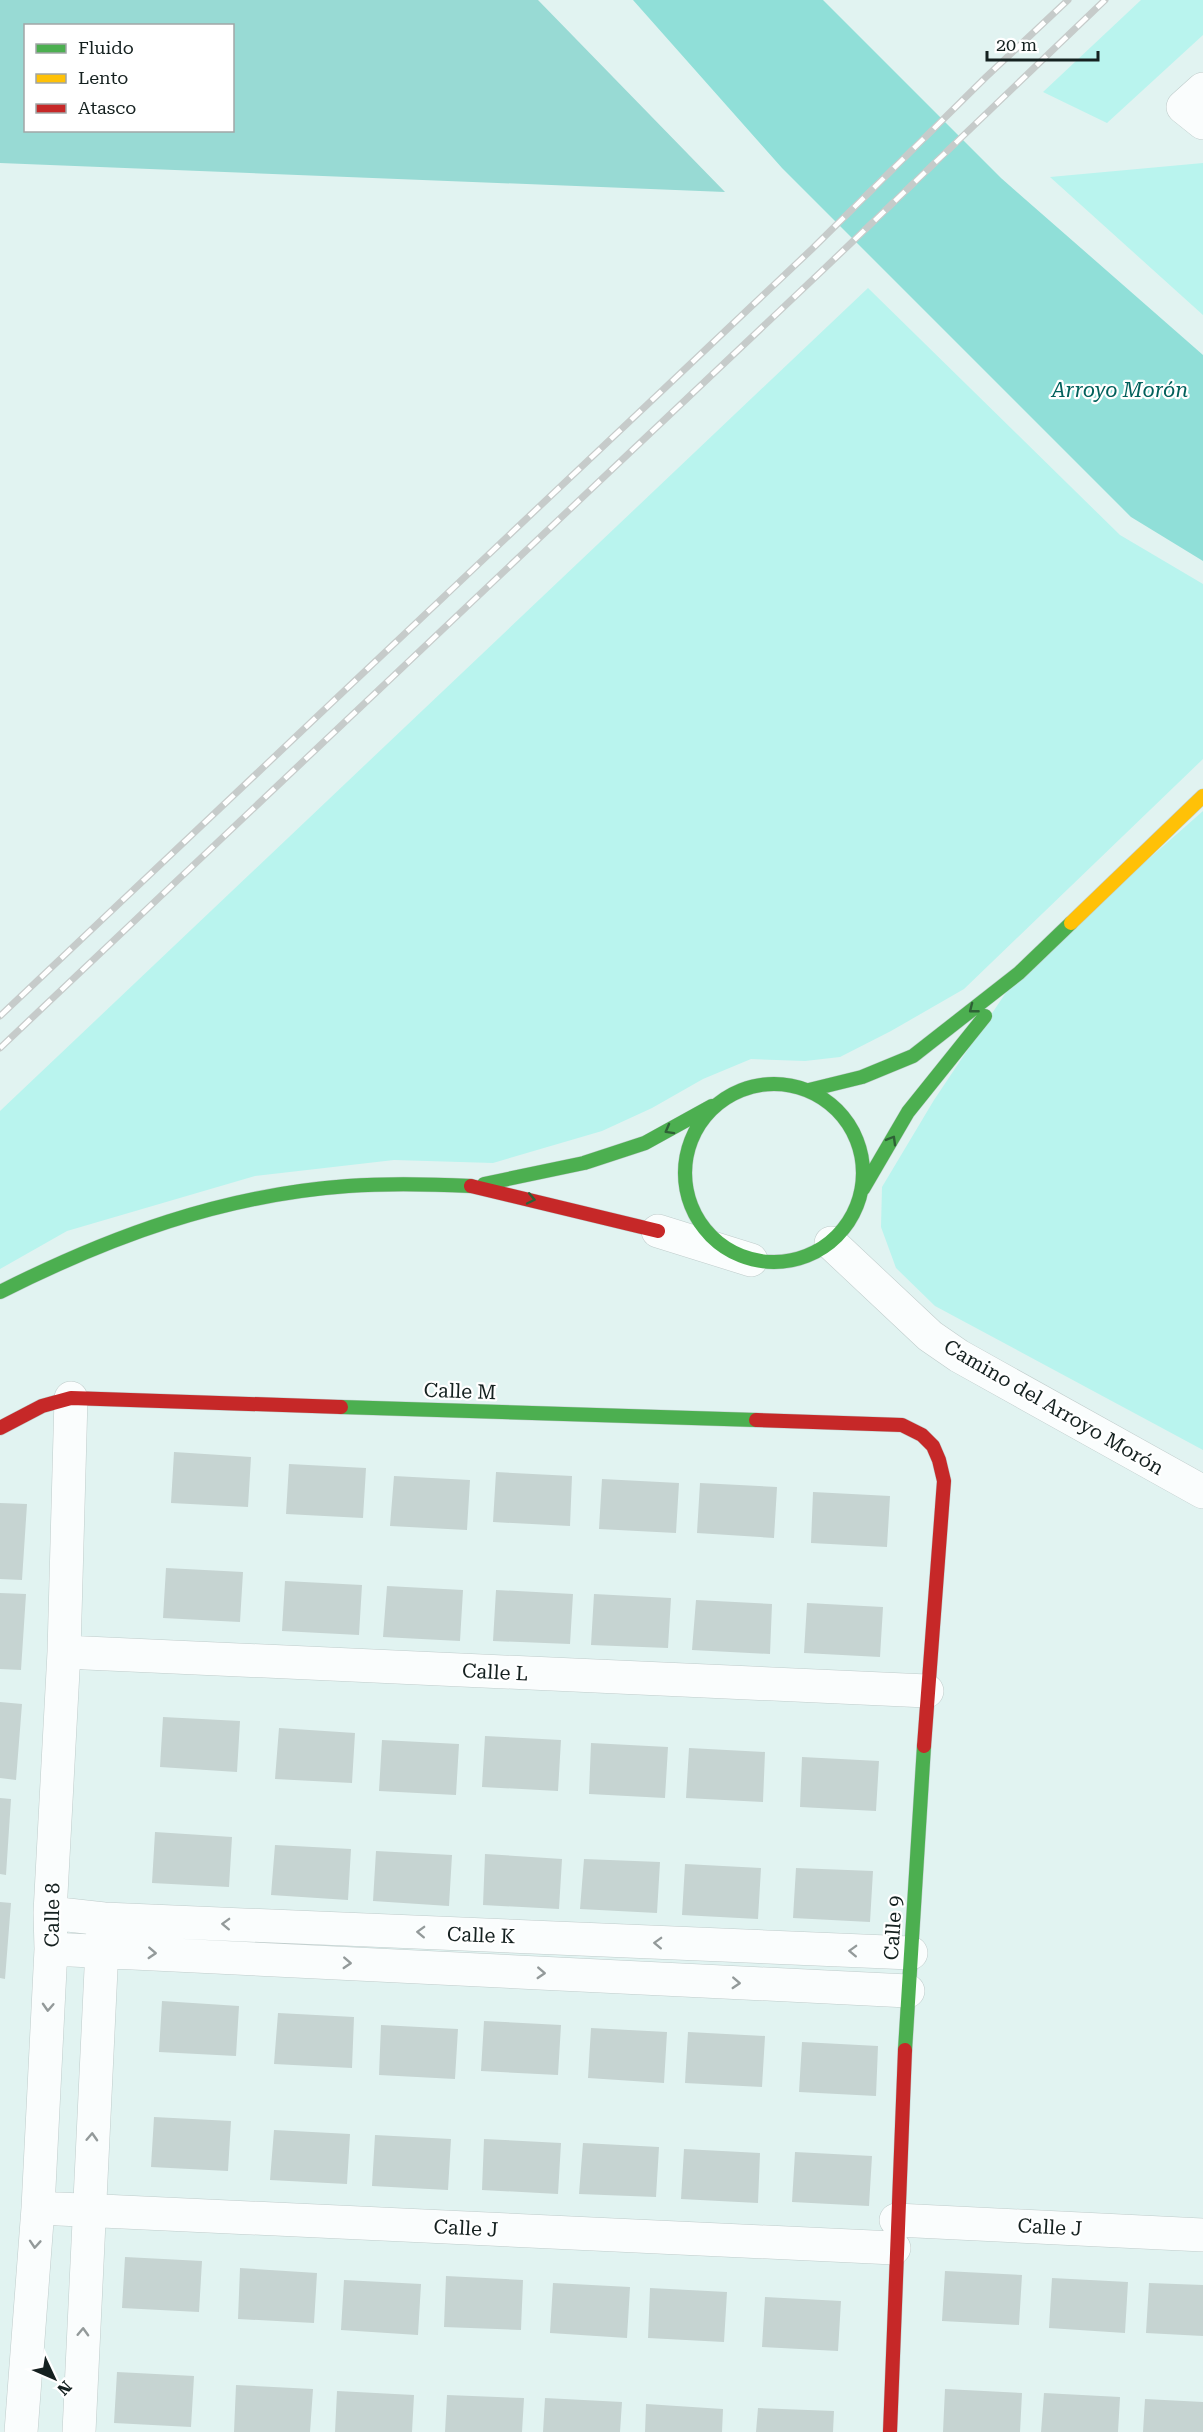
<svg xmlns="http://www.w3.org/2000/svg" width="1203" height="2432" font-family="'Roboto Serif',serif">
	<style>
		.green { fill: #b9f4ee }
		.forest { fill: #98dad4; fill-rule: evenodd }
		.water { fill: #90dfd8 }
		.building { fill: #c6d4d2 }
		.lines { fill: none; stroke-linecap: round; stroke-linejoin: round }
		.street-casing { stroke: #bfcccb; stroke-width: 34 }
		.fast-casing { stroke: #bfcccb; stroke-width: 15 }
		.slow-casing { stroke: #bfcccb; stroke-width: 15 }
		.jam-casing { stroke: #bfcccb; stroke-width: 15 }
		.street { stroke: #fafdfd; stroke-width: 33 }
		.fast { stroke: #4caf50; stroke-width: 14 }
		.slow { stroke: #ffc107; stroke-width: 14 }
		.jam { stroke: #c62828; stroke-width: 14 }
		.rail-casing { stroke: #c6cbca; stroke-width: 7 }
		.rail { stroke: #fff; stroke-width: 4.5; stroke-dasharray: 14; stroke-linecap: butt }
		.oneway { stroke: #2e6136 }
		.oneway2 { stroke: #939a9a }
		.labels { text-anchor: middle; stroke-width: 4.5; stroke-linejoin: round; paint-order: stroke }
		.street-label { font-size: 20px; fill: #152120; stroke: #fff }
		.water-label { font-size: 21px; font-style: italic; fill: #00605b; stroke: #fff }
	</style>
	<rect width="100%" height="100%" fill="#e1f3f1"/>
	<path class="green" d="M1141,0H1203V35L1107,123L1043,92Z
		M1203,163V315L1050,177Z
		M868,288L1120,535L1203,584V759L964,989L891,1031L840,1057L805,1061L751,1059L703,1079L652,1108L602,1131L493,1163L394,1160L255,1176L67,1231L0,1269V1111Z
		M1203,811V1450L935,1306L896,1268L881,1227L882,1187L934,1100L1019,973Z"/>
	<path class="forest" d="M0,0H538L725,192L0,163ZM26,26H232V130H26Z"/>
	<path class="water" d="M633,0H823L1001,178L1203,355V561L1131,517L782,168Z"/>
	<path class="building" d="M174,1452L251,1457L248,1507L171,1503Z
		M289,1464L366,1468L363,1518L286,1514Z
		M496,1472L572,1476L570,1526L493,1522Z
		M394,1476L470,1480L467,1530L390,1526Z
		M602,1479L679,1483L676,1533L599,1529Z
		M700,1483L777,1487L774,1538L697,1533Z
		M813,1492L890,1496L887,1547L811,1543Z
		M0,1503L27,1504L22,1580L0,1579Z
		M166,1568L243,1572L240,1622L163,1618Z
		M285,1581L362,1585L359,1635L282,1631Z
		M387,1586L463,1590L460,1641L383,1637Z
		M496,1590L573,1594L570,1644L493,1641Z
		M0,1593L26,1594L21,1670L0,1669Z
		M594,1594L671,1598L668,1648L591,1645Z
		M696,1600L772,1604L770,1654L692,1650Z
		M807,1603L883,1607L880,1657L804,1653Z
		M0,1702L22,1704L16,1780L0,1778Z
		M163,1717L240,1721L237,1772L160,1767Z
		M279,1728L355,1733L352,1783L275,1779Z
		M485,1736L561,1740L558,1791L482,1787Z
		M382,1740L459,1744L456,1795L379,1791Z
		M591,1743L668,1747L665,1798L589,1794Z
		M689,1748L765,1752L763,1802L686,1798Z
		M802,1757L879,1761L876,1811L800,1807Z
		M0,1798L11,1799L6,1875L0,1874Z
		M155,1832L232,1837L229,1887L152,1883Z
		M275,1845L351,1849L348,1900L271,1895Z
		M376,1851L452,1855L449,1906L373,1901Z
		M485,1854L562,1859L559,1909L483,1905Z
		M584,1859L660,1862L657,1913L580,1909Z
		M685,1864L761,1868L758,1919L682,1915Z
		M796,1868L873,1871L870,1922L793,1918Z
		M0,1902L11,1903L5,1979L0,1978Z
		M162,2001L239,2006L236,2056L159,2052Z
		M278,2013L354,2017L352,2068L274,2064Z
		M484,2021L561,2025L558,2075L481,2071Z
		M381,2025L458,2029L455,2079L379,2075Z
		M591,2028L667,2032L664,2083L588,2078Z
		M688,2032L765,2036L762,2087L685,2083Z
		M802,2042L878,2046L876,2096L799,2092Z
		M154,2117L231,2121L228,2171L151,2167Z
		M274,2130L350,2134L347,2184L270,2180Z
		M375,2135L451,2139L448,2190L372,2186Z
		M484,2139L561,2143L558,2194L482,2190Z
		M583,2143L659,2147L656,2197L579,2194Z
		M684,2149L760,2153L758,2203L681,2199Z
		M795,2152L872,2156L869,2206L792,2202Z
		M125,2257L202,2261L199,2312L122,2308Z
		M240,2268L317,2273L314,2323L238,2319Z
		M945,2271L1022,2275L1019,2325L942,2321Z
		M446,2276L523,2280L521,2330L444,2327Z
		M1052,2278L1128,2282L1125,2333L1049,2328Z
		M344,2280L421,2284L418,2335L341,2330Z
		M553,2283L630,2287L627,2338L550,2333Z
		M1149,2283L1203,2285V2336L1146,2333Z
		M650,2288L727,2292L724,2342L648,2338Z
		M765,2297L841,2301L838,2351L762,2347Z
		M117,2372L194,2376L191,2427L114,2423Z
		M236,2385L313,2389L310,2432H234Z
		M945,2389L1022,2393L1020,2432H943Z
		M337,2391L414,2395L412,2432H335Z
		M1044,2393L1120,2397L1118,2432H1041Z
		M447,2395L524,2398L522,2432H445Z
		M545,2398L622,2402L620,2432H543Z
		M1145,2399L1203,2402V2432H1143Z
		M646,2404L723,2409L722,2432H645Z
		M758,2408L834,2411L833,2432H756Z"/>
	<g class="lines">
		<defs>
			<path id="street" d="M1203,89L1183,107L1203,123
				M658,1231L751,1260
				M831,1243L930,1336L959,1356L1203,1492
				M64,1652L927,1691
				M50,1913L104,1919L911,1953
				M51,1949L908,1991
				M38,2208L894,2248
				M896,2220L1203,2235
				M21,2432L38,2208L51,1949L50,1913L64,1652L71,1398
				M79,2432L103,1927"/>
			<path id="fast" d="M685 1173a89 89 0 1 1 178 0a89 89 0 1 1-178 0Z
				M809,1090L862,1077L913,1056L1019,973L1071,923
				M484,1184L584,1163L645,1143L712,1106
				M863,1189L908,1112L985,1016
				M0,1292C111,1236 223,1195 348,1186C389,1183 430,1184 471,1186
				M341,1407L756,1420
				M905,2050L924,1746"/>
			<path id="slow" d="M1071,923L1203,796"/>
			<path id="jam" d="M471,1186L658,1231
				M756,1420L902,1425L922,1435L933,1446L939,1460L944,1481L924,1746
				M0,1428L42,1406L71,1398L341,1407
				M890,2432L905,2050"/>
		</defs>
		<use href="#street" class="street-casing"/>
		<use href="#fast" class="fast-casing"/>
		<use href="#slow" class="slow-casing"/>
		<use href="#jam" class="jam-casing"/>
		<use href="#street" class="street"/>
		<use href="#fast" class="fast"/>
		<use href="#slow" class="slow"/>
		<use href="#jam" class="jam"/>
		<defs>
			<path id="rail" d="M0,1016L812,249L986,77L1068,0
				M0,1048L826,267L1105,0"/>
		</defs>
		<use href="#rail" class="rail-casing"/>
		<use href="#rail" class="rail"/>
	</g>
	<defs><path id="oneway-chevron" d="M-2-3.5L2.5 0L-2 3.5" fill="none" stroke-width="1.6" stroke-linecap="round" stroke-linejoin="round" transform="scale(1.5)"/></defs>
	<g class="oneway">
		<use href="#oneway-chevron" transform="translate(973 1009) rotate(142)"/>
		<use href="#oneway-chevron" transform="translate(669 1130) rotate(151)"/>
		<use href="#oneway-chevron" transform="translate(892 1140) rotate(-60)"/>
		<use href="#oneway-chevron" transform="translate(531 1199) rotate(12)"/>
	</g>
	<g class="oneway2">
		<use href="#oneway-chevron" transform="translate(226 1924) rotate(-178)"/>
		<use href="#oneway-chevron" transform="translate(421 1932) rotate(-178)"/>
		<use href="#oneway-chevron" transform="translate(658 1943) rotate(-178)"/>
		<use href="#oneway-chevron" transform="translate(853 1951) rotate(-178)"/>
		<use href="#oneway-chevron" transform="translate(152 1953) rotate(3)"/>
		<use href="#oneway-chevron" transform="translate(347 1963) rotate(3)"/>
		<use href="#oneway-chevron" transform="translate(541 1973) rotate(3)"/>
		<use href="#oneway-chevron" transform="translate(736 1983) rotate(3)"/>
		<use href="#oneway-chevron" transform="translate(48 2007) rotate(93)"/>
		<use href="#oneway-chevron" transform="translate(92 2137) rotate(-87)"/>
		<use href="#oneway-chevron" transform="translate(35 2244) rotate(94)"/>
		<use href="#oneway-chevron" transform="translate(83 2332) rotate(-88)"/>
	</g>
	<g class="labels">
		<g class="street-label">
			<text transform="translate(460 1391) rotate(2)" y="7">Calle M</text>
			<text transform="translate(1054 1407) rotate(30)" y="7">Camino del Arroyo Morón</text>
			<text transform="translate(495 1672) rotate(3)" y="7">Calle L</text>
			<text transform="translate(52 1915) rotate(-89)" y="7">Calle 8</text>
			<text transform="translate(893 1928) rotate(-86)" y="7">Calle 9</text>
			<text transform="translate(481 1935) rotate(2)" y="7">Calle K</text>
			<text transform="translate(1050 2227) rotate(3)" y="7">Calle J</text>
			<text transform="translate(466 2228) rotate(3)" y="7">Calle J</text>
		</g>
		<g class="water-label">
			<text x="1120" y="397">Arroyo Morón</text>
		</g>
	</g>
	<rect x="24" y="24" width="210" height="108" fill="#ffffff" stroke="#a1a6a6" stroke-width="1.5"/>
	<rect x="36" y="44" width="30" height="9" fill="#4caf50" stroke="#a1a6a6" stroke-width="1.5"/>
	<text x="78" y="54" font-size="18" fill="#152120">Fluido</text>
	<rect x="36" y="74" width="30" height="9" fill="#ffc107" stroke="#a1a6a6" stroke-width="1.5"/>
	<text x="78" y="84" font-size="18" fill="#152120">Lento</text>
	<rect x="36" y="104" width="30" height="9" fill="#c62828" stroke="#a1a6a6" stroke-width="1.5"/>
	<text x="78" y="114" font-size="18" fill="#152120">Atasco</text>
	<g transform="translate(54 2378) rotate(134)" stroke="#ffffff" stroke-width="4.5" paint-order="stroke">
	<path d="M0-4.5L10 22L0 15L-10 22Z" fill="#152120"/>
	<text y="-9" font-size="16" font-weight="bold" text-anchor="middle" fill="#152120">N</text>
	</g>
	<path d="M987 51v9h111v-9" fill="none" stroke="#152120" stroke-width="3"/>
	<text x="996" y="51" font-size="18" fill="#152120" stroke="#ffffff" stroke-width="4.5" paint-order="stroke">20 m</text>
</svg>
